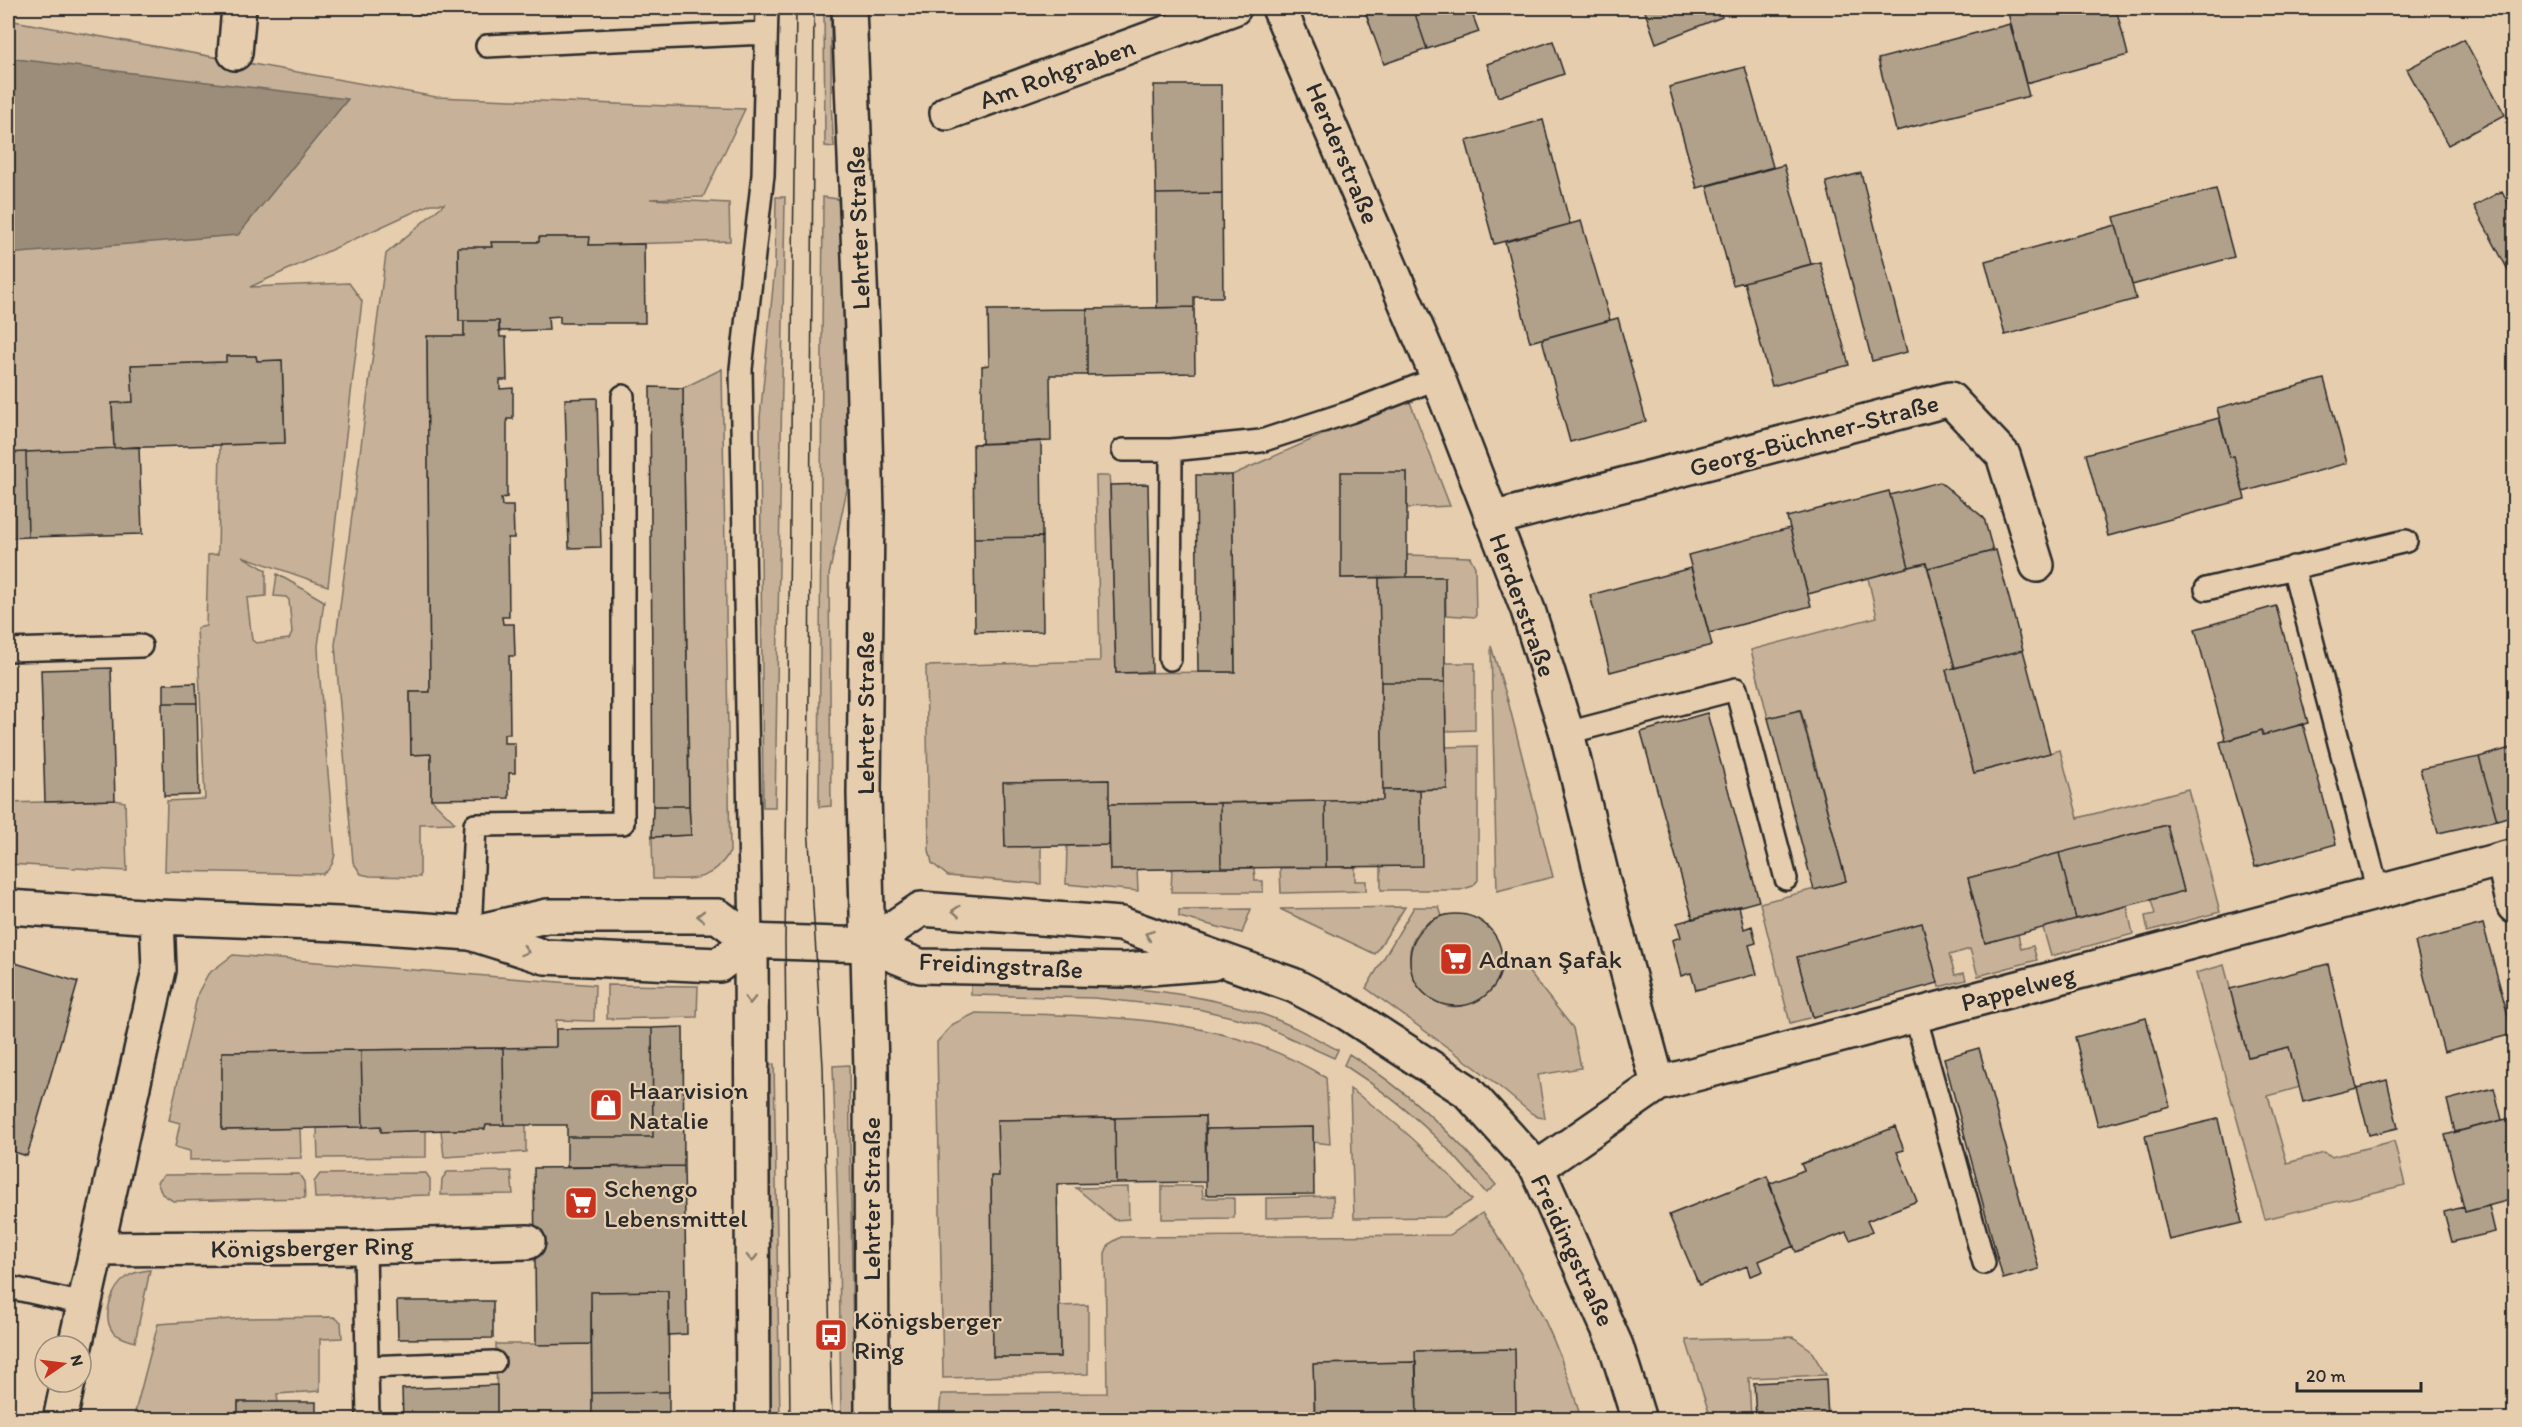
<svg xmlns="http://www.w3.org/2000/svg" width="2522" height="1427" font-family="Itim,sans-serif">
	<style>
		.green { fill: #c7b299; stroke: #796e62; stroke-width: 1.5 }
		.water { fill: #9b8d7a; stroke: #6e665a; stroke-width: 1.5 }
		.building { fill: #b1a08a; stroke: #2b2b2b; stroke-width: 1.5 }
		.lines { fill: none; stroke-linecap: round; stroke-linejoin: round }
		.lane-casing { stroke: #2b2b2b; stroke-width: 26 }
		.street-casing { stroke: #2b2b2b; stroke-width: 38 }
		.secondary-casing { stroke: #2b2b2b; stroke-width: 38 }
		.lane { stroke: #e5cdae; stroke-width: 21 }
		.street { stroke: #e5cdae; stroke-width: 33 }
		.secondary { stroke: #e5cdae; stroke-width: 33 }
		.tram { stroke: #2b2b2b; stroke-width: 1.5 }
		.oneway { stroke: #887c6c }
		.labels { text-anchor: middle; stroke-width: 4.5; stroke-linejoin: round; paint-order: stroke }
		.street-label { font-size: 26px; fill: #2b2b2b; stroke: #e5cdae }
		.poi-label { font-size: 26px; fill: #2b2b2b; stroke: #e5cdae; text-anchor: start }
	</style>
	<rect width="100%" height="100%" fill="#e5cdae"/>
	<filter id="ink" filterUnits="userSpaceOnUse"><feTurbulence type="fractalNoise" baseFrequency=".0167" numOctaves="2"/><feDisplacementMap in="SourceGraphic" scale="12" xChannelSelector="R" yChannelSelector="G"/><feConvolveMatrix kernelMatrix="1 2 1 2 8 2 1 2 1" color-interpolation-filters="sRGB"/></filter>
	<g filter="url(#ink)">
		<path class="green" d="M824,8H831V104L834,147L825,146Z
			M8,20L436,97L745,109L703,197L650,199L729,203L730,241L589,245V237H540L539,242H492V247L458,248L459,321H464V336L427,337L430,692H410L411,755L431,754V799L455,823L420,824V877L370,876L361,874L353,862L335,645L386,254L444,204H431L250,287L349,283L362,301L328,586L242,556L266,570V596L247,598L252,640L256,643L289,639L292,633L289,600L286,597L274,596L277,574L324,601L318,646L319,669L335,854C333,863 331,869 323,874L165,871L167,801L205,799L197,628L206,626L208,555L218,554L220,445L285,443L282,360L257,361L256,356H227L226,362L132,365L133,402L112,404L114,449L8,453Z
			M776,197H785L775,807H763L760,418L775,267Z
			M823,197L838,199L840,223L845,340L847,489L829,575L831,806L819,807Z
			M722,369L730,852C708,886 690,878 653,879L652,837L690,835L683,388Z
			M1408,397L1450,506L1407,508V472L1341,578H1379L1383,800L1109,804L1108,780L1004,782L1005,846H1041V884L948,876L932,863L929,850L926,666L1100,661L1096,476H1109L1110,485L1116,673L1235,672L1232,475Z
			M1407,555L1470,557L1475,567L1476,617L1446,615L1445,577H1407Z
			M1926,563L1955,668L1946,671L1974,773L2060,750L2078,818L2188,789L2220,912L2148,931L2145,916L2155,914L2151,900L2184,891L2166,825L1968,878L1985,943L2018,934L2021,949L2033,946L2037,960L1978,976L1970,949L1949,955L1955,975L1964,973L1966,980L1939,987L1921,924L1797,957L1813,1017L1790,1023L1760,903L1846,881L1801,710L1768,718L1751,650L1877,617L1868,578Z
			M1491,646L1508,701L1553,877L1497,891Z
			M1445,663H1475V730L1446,731Z
			M1478,746V880L1473,886L1460,890H1381V866H1421L1420,790L1447,789L1446,747Z
			M115,800L125,802L127,871L8,864V803Z
			M1109,845L1110,870L1137,869L1138,891L1066,884L1067,846Z
			M1355,867V881H1366V891L1281,893L1280,868Z
			M1172,868H1254L1255,881H1263V892H1171Z
			M2127,906L2133,934L2051,956L2043,928Z
			M1405,907L1375,954L1280,909Z
			M1414,907H1439L1442,916C1375,937 1425,1036 1481,998C1493,990 1494,977 1502,968C1505,964 1512,960 1517,957L1573,1028L1581,1068L1538,1075L1545,1118L1538,1117L1531,1113L1484,1074L1366,988Z
			M1251,909L1242,933L1179,917V910Z
			M233,955L595,985L594,1021L556,1020V1047L222,1052V1130L300,1128L301,1158L190,1160V1151L175,1147L180,1123L169,1120L198,993L208,974Z
			M2224,965L2248,1057L2289,1047L2300,1087L2268,1096L2287,1163L2324,1153L2331,1157L2394,1141L2405,1185L2265,1219L2196,973Z
			M1035,983C1110,986 1187,989 1259,1013C1286,1022 1312,1036 1338,1050L1334,1058L1257,1023L1198,1009L1094,998L971,995V984Z
			M607,985L698,986L697,1017L607,1019Z
			M976,1013C1095,1016 1222,1012 1326,1078L1330,1144L1313,1142V1127L1206,1129L1205,1116L998,1120L999,1176L991,1177L993,1357H1060L1059,1306L1088,1305V1374L943,1378L937,1042L953,1024Z
			M1349,1054C1407,1090 1453,1133 1496,1185L1486,1193C1444,1140 1400,1101 1344,1065Z
			M774,1064L780,1420L768,1419L763,1065Z
			M849,1065L854,1419L841,1420L839,1243L833,1066Z
			M1350,1089C1397,1121 1435,1157 1472,1200L1444,1217L1354,1218Z
			M526,1124V1152L444,1157L441,1130L485,1129L486,1125Z
			M381,1126L426,1131V1157L318,1158L317,1128Z
			M511,1171L513,1194L441,1195L442,1179L447,1172Z
			M426,1173L430,1179V1195L315,1198L314,1182L320,1174Z
			M299,1174L304,1182L305,1198L173,1201L162,1194L157,1182L164,1175Z
			M1162,1186H1202L1203,1198H1234V1218L1162,1219Z
			M1128,1187L1129,1219L1115,1220L1076,1188Z
			M1333,1196L1334,1216L1266,1218V1198Z
			M1482,1213C1528,1277 1560,1344 1581,1419H1478L1516,1418L1514,1349L1416,1351V1362L1314,1364V1414L1250,1415V1420H939L941,1394L1107,1393L1105,1253L1109,1244L1121,1237L1450,1235Z
			M150,1270L135,1342C128,1340 118,1337 113,1332C101,1316 112,1287 127,1277C133,1272 142,1271 150,1270Z
			M334,1317L341,1322L342,1338L320,1339V1391L277,1394L278,1403L238,1402V1419L133,1420L158,1324L247,1318Z
			M1793,1337L1810,1349L1826,1375L1749,1378L1751,1419H1711L1686,1340Z
			M496,1344H591L592,1419H497Z"/>
		<path class="water" d="M8,58L348,99L238,235L8,254Z"/>
		<path class="building" d="M382,8H424L423,15Z
			M1385,8H1413L1427,49L1384,64L1366,14Z
			M1413,8H1470L1479,32L1427,49Z
			M1648,8H1719L1722,17L1656,43L1644,9Z
			M2029,8H2116L2128,55L2026,83L2008,13Z
			M2010,24L2029,96L1896,131L1878,59Z
			M2464,39L2505,115L2448,145L2407,69Z
			M1553,41L1564,74L1498,97L1487,64Z
			M1745,67L1773,167L1697,188L1669,87Z
			M1154,85H1221L1222,193L1156,194Z
			M1543,120L1570,224L1494,244L1466,141Z
			M1784,165L1811,264L1733,285L1707,186Z
			M1861,173L1907,352L1872,361L1826,182Z
			M2216,189L2234,257L2132,285L2114,217Z
			M2502,191L2514,214V264L2507,268L2474,206Z
			M1222,193L1223,297H1194V307L1157,308L1156,194Z
			M1581,221L1610,320L1530,342L1505,242Z
			M2116,225L2136,299L2005,335L1985,261Z
			M539,237H590L589,245L644,244L645,323H560V316L548,317L549,330L499,331V321H459L458,247H492L491,242H539Z
			M1820,262L1849,365L1772,386L1744,282Z
			M2514,264V283L2507,268Z
			M1194,307L1195,373L1087,375V309Z
			M1087,309V375H1050L1051,441L982,444V366L989,365L988,310Z
			M1618,318L1646,421L1570,442L1542,339Z
			M464,321H499L500,337H506L507,380H500V389L513,388V419H507V497L501,498L502,506H513L514,538H508L509,617H502L503,624H514L515,656H509L510,734H504V743H515V773H509V798L431,799V754L411,755L410,692H430L427,336H464Z
			M226,356H256L257,361L282,360L285,443L114,448L112,403L133,402L131,365L226,362Z
			M2324,379L2347,463L2243,492L2234,456L2230,457L2217,408Z
			M650,387L683,388L689,806H653Z
			M597,398L601,547L569,548L565,399Z
			M2219,418L2230,457L2234,456L2245,499L2108,536L2086,454Z
			M1041,441L1042,537L974,538L973,444Z
			M139,447L142,534L28,537L26,452Z
			M26,452L28,537L8,538V453Z
			M1341,472H1407V577L1341,578Z
			M1196,475H1232L1235,672H1198Z
			M1940,482L1984,518L1993,551L1928,568L1926,563L1909,567L1890,495Z
			M1148,484L1152,672L1116,673L1110,485Z
			M1889,491L1909,567L1808,594L1787,517Z
			M1790,528L1811,606L1709,633L1688,555Z
			M1042,537L1043,631L975,632L974,538Z
			M1996,550L2023,650L1955,668L1928,568Z
			M1691,568L1712,645L1610,672L1590,595Z
			M1407,577H1445V682H1381L1379,578Z
			M2276,606L2308,723L2263,735L2262,730L2226,741L2195,629Z
			M2023,650L2050,753L1974,773L1946,670Z
			M111,668L115,800L45,802L41,670Z
			M1381,682H1445L1447,789L1383,790Z
			M196,683L197,703H164V684Z
			M164,703H197L199,795L164,796L162,704Z
			M1800,710L1846,881L1814,890L1768,718Z
			M1707,713L1759,901L1693,919L1641,732Z
			M2303,724L2336,844L2255,867L2220,742L2262,730L2263,735Z
			M2514,747V815L2497,820L2479,757Z
			M2479,757L2497,820L2438,833L2420,769Z
			M1109,780V845L1005,847L1003,782Z
			M1383,790H1420L1422,866L1326,867L1325,801L1383,800Z
			M1325,801L1326,867L1221,868L1220,803Z
			M1220,803L1221,868L1110,870L1109,804Z
			M653,806H689L691,835L652,837Z
			M2167,825L2184,891L2076,919L2059,853Z
			M2059,853L2076,919L1985,943L1968,878Z
			M1739,906L1744,929L1752,926L1756,943L1749,945L1757,974L1696,990L1691,973L1681,976L1672,940L1681,937L1677,923Z
			M1410 960a46 46 0 1 1 92 0a46 46 0 1 1-92 0Z
			M1922,923L1938,983L1813,1017L1797,957Z
			M2483,924L2513,1034L2444,1052L2415,942Z
			M12,962L78,982L27,1156L8,1150V977Z
			M2328,964L2357,1088L2303,1102L2289,1047L2248,1057L2230,989Z
			M2146,1018L2170,1106L2098,1126L2075,1037Z
			M683,1027L684,1166L567,1167V1137H653L652,1028Z
			M652,1028L653,1137H567V1125H504L503,1048L556,1047V1029Z
			M503,1048L504,1125H486L485,1129L381,1132V1126L363,1127L361,1050Z
			M1979,1048L2039,1269L2003,1279L1944,1058Z
			M361,1050L363,1127L222,1130V1052Z
			M2387,1080L2398,1128L2369,1135L2357,1088Z
			M2494,1088L2502,1120L2455,1132L2447,1100Z
			M1205,1116L1206,1182L1116,1183L1115,1118Z
			M2514,1117V1199L2465,1212L2445,1135Z
			M1115,1118L1116,1183L1057,1184L1060,1357H993L991,1176H999L997,1120Z
			M2218,1119L2242,1223L2169,1240L2145,1136Z
			M1313,1127L1314,1194L1206,1195V1129Z
			M1895,1127L1904,1150L1897,1152L1917,1201L1867,1221L1872,1232L1850,1240L1846,1232L1796,1252L1769,1184L1804,1170L1801,1164Z
			M684,1166L687,1334L669,1335L668,1291L591,1292V1344L536,1345L534,1168Z
			M1767,1176L1794,1246L1759,1261L1763,1271L1756,1274L1750,1276L1747,1266L1699,1285L1669,1215Z
			M2489,1206L2495,1232L2452,1242L2444,1212L2464,1207L2465,1212Z
			M668,1291L669,1392L592,1393L591,1292Z
			M397,1301H493V1338L398,1339Z
			M1515,1349L1516,1414L1417,1416L1415,1351Z
			M1416,1362L1417,1420H1315L1313,1364Z
			M1826,1379L1828,1420H1756L1754,1383Z
			M497,1385V1420H403L402,1389Z
			M669,1392V1420H592V1393Z
			M238,1402H316V1420H238Z
			M1314,1414L1315,1420H1250V1415Z"/>
		<g class="lines">
			<defs>
				<path id="lane" d="M487,46L766,33
					M1123,450H1171L1261,441L1350,412L1438,378
					M2293,567L2378,892
					M2206,589L2406,541
					M8,650L141,646
					M1170,659L1171,450
					M1567,733L1736,689L1786,879
					M470,933L475,825L623,823V396
					M751,941L741,369L763,175L767,8
					M1915,1015L1984,1263
					M365,1247L368,1420
					M8,1287L84,1304
					M367,1367L494,1362"/>
				<path id="street" d="M1279,8L1438,378L1528,610L1567,733L1603,881L1658,1084L1537,1168
					M235,53L239,8
					M947,113L1234,8
					M1492,519L1950,399L2003,455L2037,565
					M2503,859L2514,906
					M8,907L157,917L339,924L470,933L545,957L695,964L719,965L751,941
					M470,933L547,916H718L751,941L868,945L920,966L1125,970L1212,963
					M751,941L753,1420
					M868,945L921,909L1121,924L1293,985L1347,1013L1467,1091L1537,1168L1616,1346L1639,1420
					M1658,1084L2514,856
					M97,1249L365,1247L528,1242
					M75,1346L159,970L157,917
					M60,1420L68,1382"/>
				<path id="secondary" d="M849,8L862,331L867,511L864,794L871,1070L872,1420"/>
			</defs>
			<use href="#lane" class="lane-casing"/>
			<use href="#street" class="street-casing"/>
			<use href="#secondary" class="secondary-casing"/>
			<use href="#lane" class="lane"/>
			<use href="#street" class="street"/>
			<use href="#secondary" class="secondary"/>
			<path class="tram" d="M814,8L808,825L823,1066L832,1420
				M790,1420L785,942L796,8"/>
		</g>
		<defs><path id="oneway-chevron" d="M-2-3.5L2.5 0L-2 3.5" fill="none" stroke-width="1.6" stroke-linecap="round" stroke-linejoin="round" transform="scale(1.5)"/></defs>
		<g class="oneway">
			<use href="#oneway-chevron" transform="translate(956 911) rotate(-176)"/>
			<use href="#oneway-chevron" transform="translate(701 916) rotate(-180)"/>
			<use href="#oneway-chevron" transform="translate(1149 935) rotate(-160)"/>
			<use href="#oneway-chevron" transform="translate(525 951) rotate(18)"/>
			<use href="#oneway-chevron" transform="translate(750 1000) rotate(91)"/>
			<use href="#oneway-chevron" transform="translate(752 1258) rotate(89)"/>
		</g>
	</g>
	<defs>
		<symbol id="supermarket-square" viewBox="-11 -11 22 22"><rect x="-9" y="-9" width="18" height="18" rx="4" fill="#c8321e" stroke="#e5cdae"/><path d="M-6-5.5h2.5l.6 2H6L4.5 2H-2.5L-4.4-4H-6ZM-1.5 3.2a1.3 1.3 0 1 0 .1 0ZM3 3.2a1.3 1.3 0 1 0 .1 0Z" fill="#fff"/></symbol>
		<symbol id="shop-square" viewBox="-11 -11 22 22"><rect x="-9" y="-9" width="18" height="18" rx="4" fill="#c8321e" stroke="#e5cdae"/><path d="M-5-2.5h2.3a2.7 3.5 0 0 1 5.4 0H5L5.5 6h-11ZM-1.5-2.5h3a1.5 2.3 0 0 0-3 0Z" fill="#fff"/></symbol>
		<symbol id="bus-square" viewBox="-11 -11 22 22"><rect x="-9" y="-9" width="18" height="18" rx="4" fill="#c8321e" stroke="#e5cdae"/><path d="M-5-6H5V4H4V6H2V4H-2V6H-4V4H-5ZM-3.5-4V0h7V-4ZM-3.5 1.2v1.5H-2V1.2ZM2 1.2v1.5H3.5V1.2Z" fill="#fff"/></symbol>
	</defs>
	<g fill-rule="evenodd">
		<use href="#supermarket-square" x="1437" y="940" width="38" height="38"/>
		<use href="#shop-square" x="587" y="1086" width="38" height="38"/>
		<use href="#supermarket-square" x="562" y="1184" width="38" height="38"/>
		<use href="#bus-square" x="812" y="1316" width="38" height="38"/>
	</g>
	<g class="labels">
		<g class="street-label">
			<text transform="translate(1057 73) rotate(-20)" y="9">Am Rohgraben</text>
			<text transform="translate(1343 153) rotate(67)" y="9">Herderstraße</text>
			<text transform="translate(858 228) rotate(-92)" y="9">Lehrter Straße</text>
			<text transform="translate(1814 435) rotate(-15)" y="9">Georg-Büchner-Straße</text>
			<text transform="translate(1523 605) rotate(70)" y="9">Herderstraße</text>
			<text transform="translate(865 713) rotate(-90)" y="9">Lehrter Straße</text>
			<text transform="translate(1001 965) rotate(3)" y="9">Freidingstraße</text>
			<text transform="translate(2018 988) rotate(-15)" y="9">Pappelweg</text>
			<text transform="translate(871 1199) rotate(-90)" y="9">Lehrter Straße</text>
			<text transform="translate(312 1247) rotate(-1)" y="9">Königsberger Ring</text>
			<text transform="translate(1573 1250) rotate(65)" y="9">Freidingstraße</text>
		</g>
		<g class="poi-label">
			<text x="1479" y="968">Adnan Şafak</text>
			<text x="629" y="1099">Haarvision<tspan x="629" dy="30">Natalie</tspan></text>
			<text x="604" y="1197">Schengo<tspan x="604" dy="30">Lebensmittel</tspan></text>
			<text x="854" y="1329">Königsberger<tspan x="854" dy="30">Ring</tspan></text>
		</g>
	</g>
	<rect width="2522" height="1427" fill="none" stroke="#e5cdae" stroke-width="30"/>
	<rect x="15" y="15" width="2492" height="1397" fill="none" stroke="#2b2b2b" stroke-width="2" filter="url(#ink)"/>
	<g transform="translate(63 1364) rotate(76)"><circle r="28" fill="#e5cdae" stroke="#9b8c7a" stroke-width="1.5"/>
	<path d="M0-4.5L10 22L0 15L-10 22Z" fill="#c8321e"/>
	<text y="-9" font-size="16" font-weight="bold" text-anchor="middle" fill="#2b2b2b">N</text>
	</g>
	<path d="M2297 1382v9h124v-9" fill="none" stroke="#2b2b2b" stroke-width="3"/>
	<text x="2306" y="1382" font-size="18" fill="#2b2b2b" stroke="#e5cdae" stroke-width="4.5" paint-order="stroke">20 m</text>
</svg>
